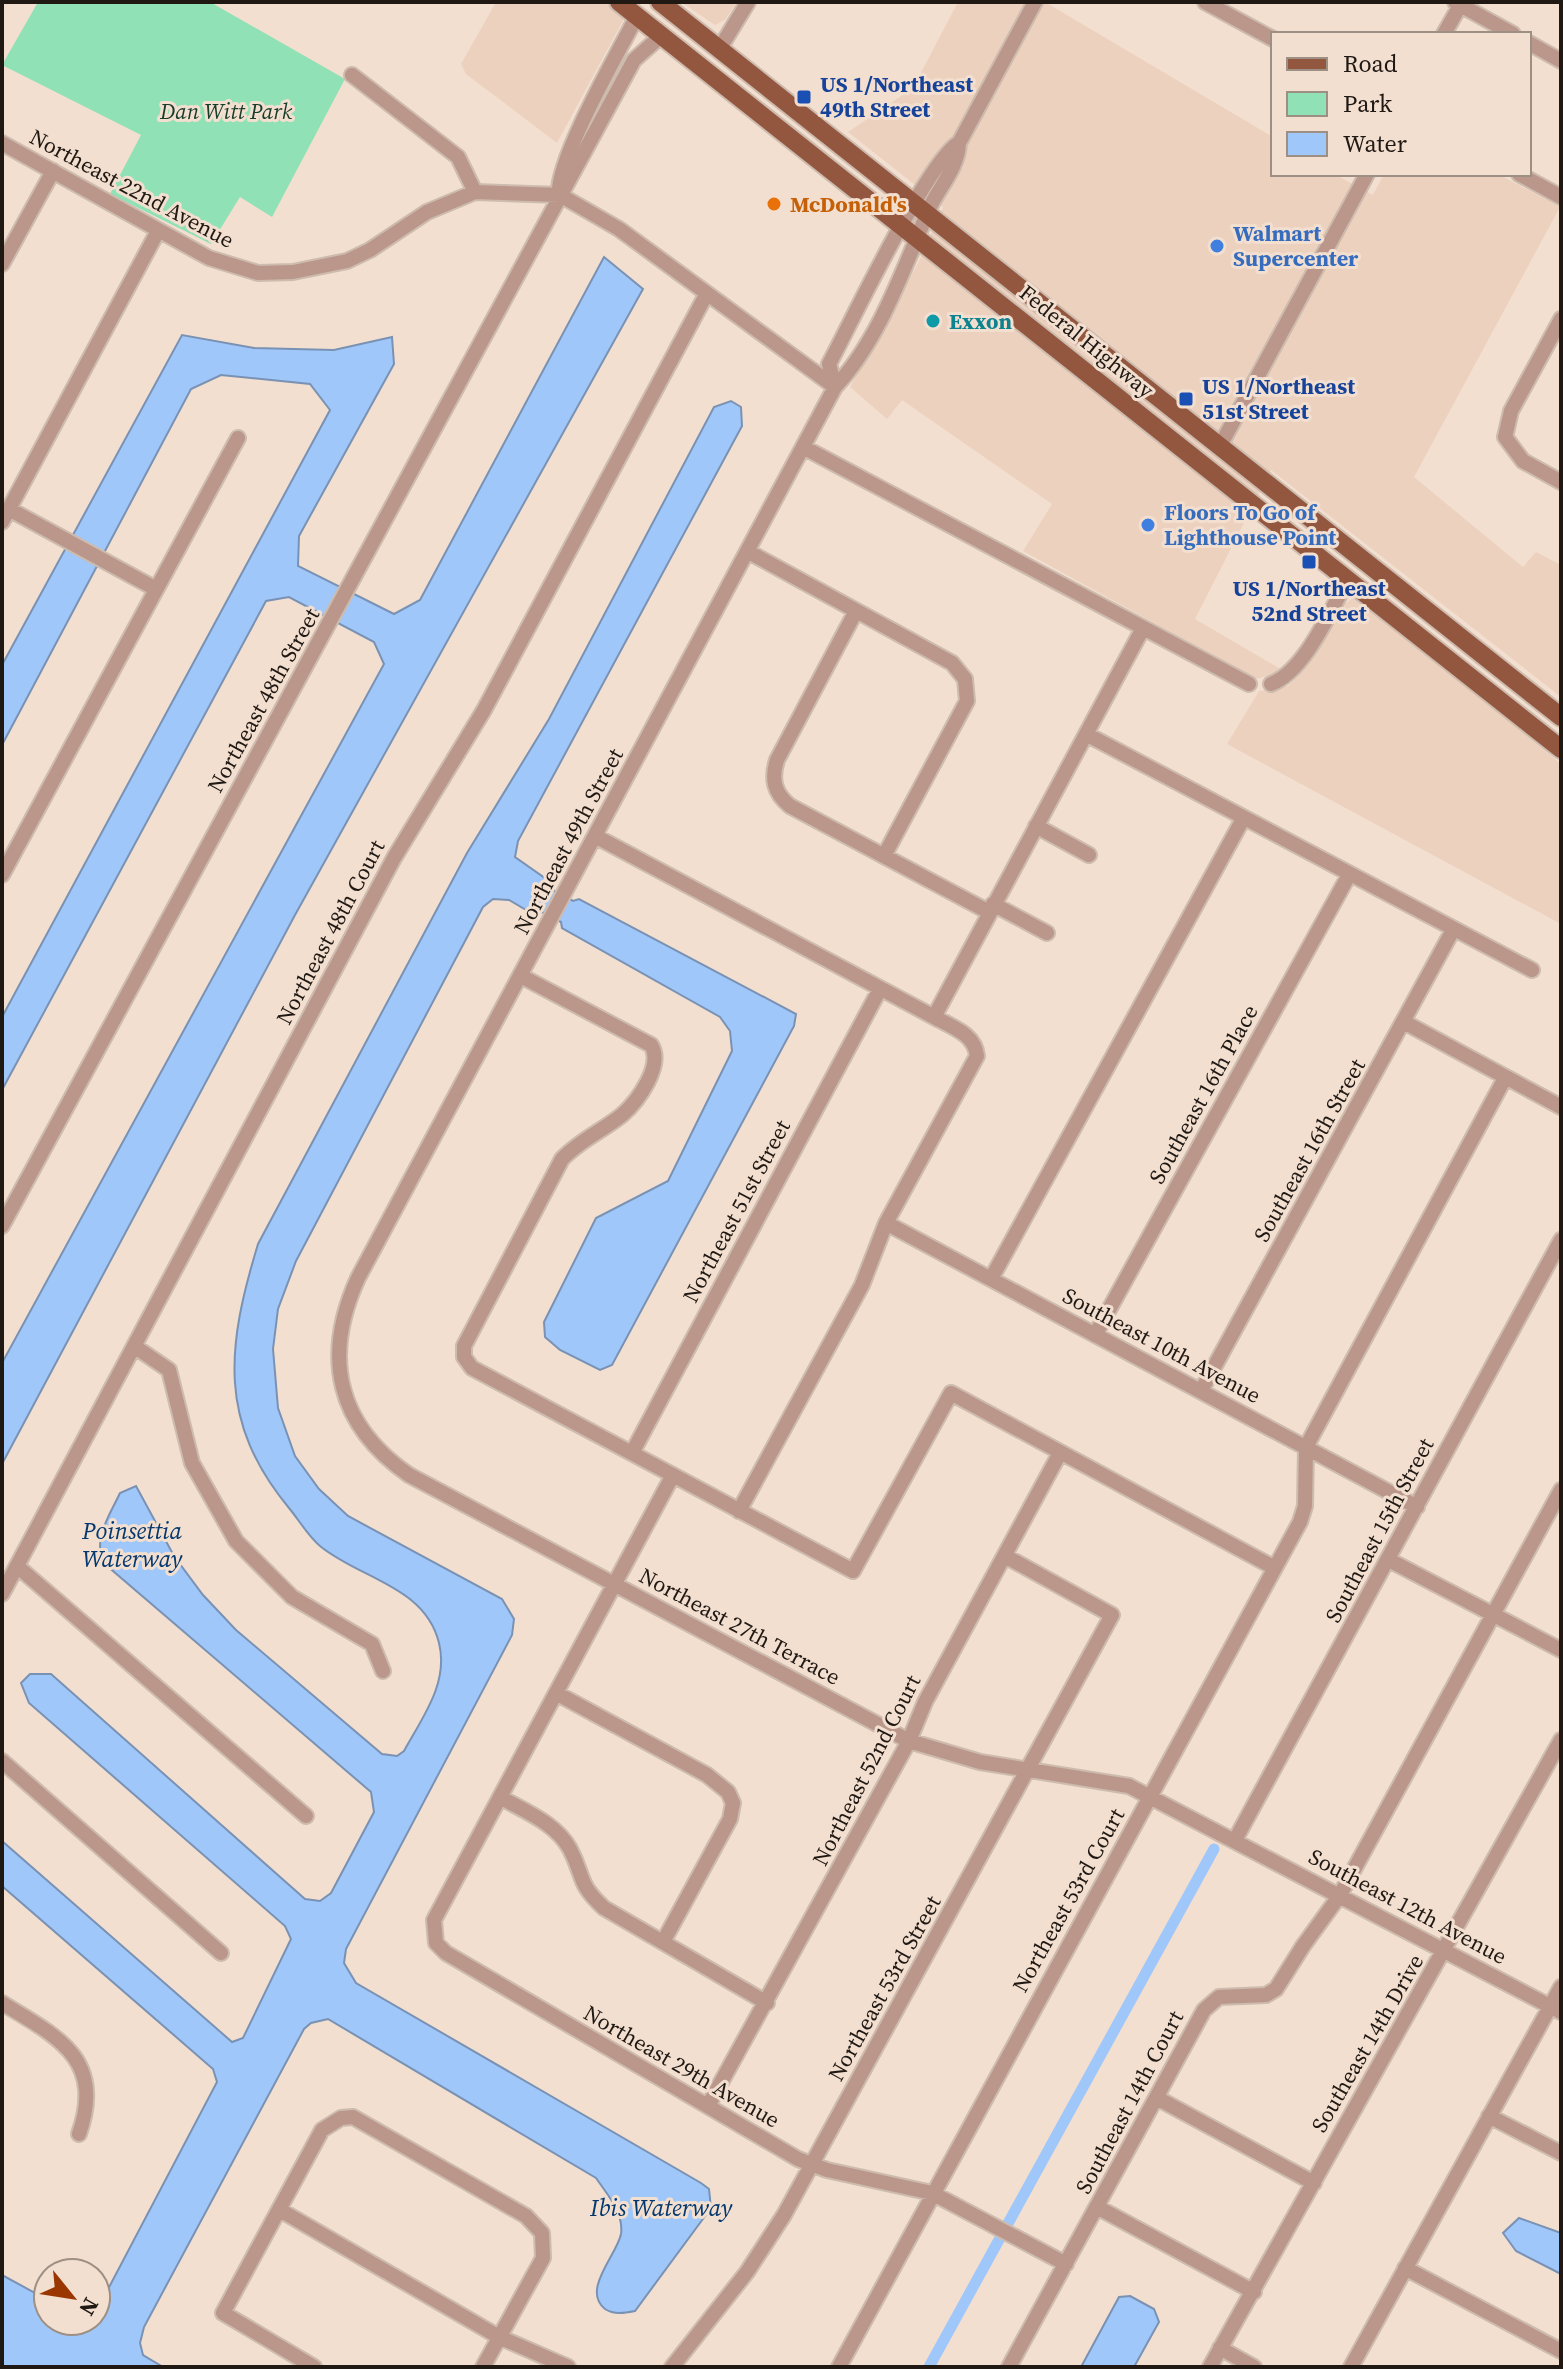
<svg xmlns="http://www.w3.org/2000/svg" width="1563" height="2369" font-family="'Source Serif 4',serif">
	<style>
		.built { fill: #ecd1be }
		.green { fill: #90e1b6 }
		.water { fill: #a0c7f9; stroke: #7992b4; stroke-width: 2 }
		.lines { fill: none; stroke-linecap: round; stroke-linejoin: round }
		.canal { stroke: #a0c7f9; stroke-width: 11 }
		.minor-casing { stroke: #cdbbae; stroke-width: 18 }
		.major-casing { stroke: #cdbbae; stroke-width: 22 }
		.minor { stroke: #ba978a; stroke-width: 14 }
		.major { stroke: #935740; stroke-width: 18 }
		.transit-dot { fill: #1a4fb4; stroke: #f3dfd0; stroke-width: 3 }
		.food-dot { fill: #e8710a; stroke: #f3dfd0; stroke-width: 3 }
		.shop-dot { fill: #3f7fe0; stroke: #f3dfd0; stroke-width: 3 }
		.culture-dot { fill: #0f9aa8; stroke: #f3dfd0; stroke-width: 3 }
		.labels { text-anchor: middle; stroke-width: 6; stroke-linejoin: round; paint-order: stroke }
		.transit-label { font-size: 22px; font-weight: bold; fill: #164399; stroke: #f3dfd0; text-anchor: start }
		.park-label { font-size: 22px; font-style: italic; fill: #173c2a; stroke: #f3dfd0 }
		.street-label { font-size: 22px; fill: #1f1813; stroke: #f3dfd0 }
		.food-label { font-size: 22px; font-weight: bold; fill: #c56008; stroke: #f3dfd0; text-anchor: start }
		.shop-label { font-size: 22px; font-weight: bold; fill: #366cbe; stroke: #f3dfd0; text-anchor: start }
		.culture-label { font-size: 22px; font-weight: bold; fill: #0d838f; stroke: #f3dfd0; text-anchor: start }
		.water-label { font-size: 24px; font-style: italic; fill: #04386e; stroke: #f3dfd0 }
	</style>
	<rect width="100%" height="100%" fill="#f3dfd0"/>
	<path class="built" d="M496,2H633L557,143L466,74L461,64Z
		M681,2H737L725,20L715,25Z
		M958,2H1045L1273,137V174H1334L1373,195L1384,174H1498L1560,207L1414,477L1523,567L1536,552L1561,565V697L1271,470L1195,619L1284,671L1256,679L1023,551L1052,504L902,400L887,419L850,387L918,263L943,207L848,132L913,88Z
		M1353,598L1366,603L1561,764V924L1227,744L1259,691L1288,686L1298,676L1340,607Z"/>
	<path class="green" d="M38,2H210L345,79L272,217L240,197L211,244L110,194L141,135L2,65Z"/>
	<path class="water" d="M604,257L643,289L295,915L2,1464V1363L384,664L374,642L289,597L266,601L2,1090V1017L330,410L310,384L221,375L191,389L2,745V665L182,335L254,348L334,350L392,337L394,364L299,536L298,566L394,614L420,600Z
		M731,401L741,407L742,426L518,841L515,857L549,881L553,890L573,901L579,899L796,1014L794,1026L612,1365L600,1370L560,1350L545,1337L544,1322L596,1218L668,1181L732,1051L730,1031L720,1017L562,928L561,922L542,912L533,914L509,900L493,899L483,907L296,1261L278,1309L273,1349L278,1408L295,1456L319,1489L348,1516L502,1599L514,1619L512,1635L346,1949L344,1963L356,1983L701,2183L709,2189L711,2208L635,2311C625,2313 614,2315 605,2309C581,2290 617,2255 621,2234C624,2213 607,2194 596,2178L328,2019L311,2023L304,2029L144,2327L140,2343L143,2355L163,2367H2V2275L48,2300V2321H96V2312L217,2082L213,2069L2,1886V1841L232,2042L243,2038L291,1939L285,1926L29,1703L21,1683L30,1674H51L305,1899L320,1901L331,1893L374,1812L371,1792L106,1565C90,1542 110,1515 120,1493L136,1486L174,1556L203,1595L236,1630L382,1754L397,1756L404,1751C422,1718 449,1683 439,1643C425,1586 360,1579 320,1546C308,1536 299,1520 289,1508C217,1421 227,1346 258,1244L467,853L549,719L714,407Z
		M1519,2218L1561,2233V2274L1516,2251L1503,2233Z
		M1130,2296L1154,2309L1159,2322L1134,2367H1081L1119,2297Z"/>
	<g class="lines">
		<path class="canal" d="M929,2367L1214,1849"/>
		<defs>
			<path id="minor" d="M1035,2L959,143C958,167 941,185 931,205C904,266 881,338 835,387L358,1278C322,1357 337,1425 409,1475L909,1741L980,1762L1129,1786L1561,2012
				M1205,2L1273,39
				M1455,2L1513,34
				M1444,34L1462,2
				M1529,43L1561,61
				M720,48L748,2
				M352,75L458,157L475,192
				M2,143L209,258L258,273L293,272L347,261L370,250L427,212L475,192L560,195L619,229L835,387
				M1519,174L1561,197
				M559,195C555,162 619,51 637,16
				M2,264L53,171
				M1561,319L1511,411L1505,437L1523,461L1561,482
				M835,387L829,364C851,323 928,160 959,143
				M1220,446L1367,174
				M803,447L1249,684
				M9,509L156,589
				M2,522L158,231
				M747,551L952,663L965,679L967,701L884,856
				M856,611L777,760C771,779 774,793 790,806L989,912
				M1271,684C1305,671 1330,611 1348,579
				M1086,734L1532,970
				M1036,826L1089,855
				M595,836L934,1017C952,1027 975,1034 977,1056L886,1223L862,1285L739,1511
				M2,875L238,438
				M993,904L1047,933
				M521,976L651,1045C664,1065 638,1101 622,1115C602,1131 580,1140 562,1159L464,1346V1357L472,1368L853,1571L951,1393L1275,1568
				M934,1017L1142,630
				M1404,1022L1561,1107
				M886,1223L1417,1507
				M2,1226L634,60L662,35
				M991,1279L1243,819
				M1095,1335L1349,875
				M134,1346L169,1370L192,1463L236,1541L292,1597L372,1644L383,1671
				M1201,1391L1453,930
				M632,1453L880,989
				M673,1475L434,1920L436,1943L446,1953L798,2159L827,2170L932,2193L1066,2264
				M1389,1560L1561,1650
				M17,1566L306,1816
				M2,1594L394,858L484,710L706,295
				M556,1693L707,1775L728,1792L733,1803L730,1819L663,1942
				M2,1761L221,1953
				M500,1797C524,1811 556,1823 570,1849C585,1878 577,1883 604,1908L767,2003
				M1235,1840L1561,1240
				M2,2003C58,2037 105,2059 79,2134
				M1157,2098L1314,2183
				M708,2106L909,1741L925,1702L1060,1453
				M1489,2116L1561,2153
				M1097,2207L1254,2292
				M280,2210L499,2337L568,2367
				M1405,2268L1561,2351
				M1220,2348L1254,2367
				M314,2367L223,2313L322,2130L341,2118L353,2117L526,2216L542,2233L543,2258L483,2367
				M672,2367L747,2272L784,2215L1112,1615L1005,1556
				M839,2367L1300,1522L1305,1506L1306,1447L1505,1078
				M1009,2367L1204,2010L1219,1997L1266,1995L1276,1989L1303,1946L1340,1895L1561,1490
				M1210,2367L1561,1740
				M1351,2367L1561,1987"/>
			<path id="major" d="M619,2L1561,749
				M660,2L1561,717"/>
		</defs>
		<use href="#minor" class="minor-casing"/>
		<use href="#major" class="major-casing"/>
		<use href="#minor" class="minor"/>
		<use href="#major" class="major"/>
	</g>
	<g class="transit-dot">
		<rect x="796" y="89" width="16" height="16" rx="4"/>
		<rect x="1178" y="391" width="16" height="16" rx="4"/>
		<rect x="1301" y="554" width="16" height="16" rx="4"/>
	</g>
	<circle class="food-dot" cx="774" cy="204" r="8"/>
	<g class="shop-dot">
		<circle cx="1217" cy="246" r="8"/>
		<circle cx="1148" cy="525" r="8"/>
	</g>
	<circle class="culture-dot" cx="933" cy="321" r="8"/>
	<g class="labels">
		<g class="transit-label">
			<text x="820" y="92">US 1/Northeast<tspan x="820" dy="25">49th Street</tspan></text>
			<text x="1202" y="394">US 1/Northeast<tspan x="1202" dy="25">51st Street</tspan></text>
			<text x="1309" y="596" text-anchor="middle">US 1/Northeast<tspan x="1309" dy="25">52nd Street</tspan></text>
		</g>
		<g class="park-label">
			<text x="226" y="119">Dan Witt Park</text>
		</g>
		<g class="street-label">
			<text transform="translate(132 188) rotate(28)" y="8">Northeast 22nd Avenue</text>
			<text transform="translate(1087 341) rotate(39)" y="8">Federal Highway</text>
			<text transform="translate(263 700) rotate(-61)" y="8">Northeast 48th Street</text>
			<text transform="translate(568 841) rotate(-62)" y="8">Northeast 49th Street</text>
			<text transform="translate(330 932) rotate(-62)" y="8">Northeast 48th Court</text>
			<text transform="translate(1203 1094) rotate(-61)" y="8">Southeast 16th Place</text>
			<text transform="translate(1309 1150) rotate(-61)" y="8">Southeast 16th Street</text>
			<text transform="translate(736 1211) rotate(-62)" y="8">Northeast 51st Street</text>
			<text transform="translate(1162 1345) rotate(28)" y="8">Southeast 10th Avenue</text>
			<text transform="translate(1379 1530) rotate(-62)" y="8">Southeast 15th Street</text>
			<text transform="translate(740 1626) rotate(28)" y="8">Northeast 27th Terrace</text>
			<text transform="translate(866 1770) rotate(-63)" y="8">Northeast 52nd Court</text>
			<text transform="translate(1068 1900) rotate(-61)" y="8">Northeast 53rd Court</text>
			<text transform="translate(1408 1906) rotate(28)" y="8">Southeast 12th Avenue</text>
			<text transform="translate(884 1988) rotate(-61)" y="8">Northeast 53rd Street</text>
			<text transform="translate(1367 2043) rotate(-60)" y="8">Southeast 14th Drive</text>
			<text transform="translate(682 2066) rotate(30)" y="8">Northeast 29th Avenue</text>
			<text transform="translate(1129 2102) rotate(-62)" y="8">Southeast 14th Court</text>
		</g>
		<g class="food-label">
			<text x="790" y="212">McDonald's</text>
		</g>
		<g class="shop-label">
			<text x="1233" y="241">Walmart<tspan x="1233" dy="25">Supercenter</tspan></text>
			<text x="1164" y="520">Floors To Go of<tspan x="1164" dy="25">Lighthouse Point</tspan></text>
		</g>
		<g class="culture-label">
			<text x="949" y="329">Exxon</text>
		</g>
		<g class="water-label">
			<text x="132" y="1539">Poinsettia<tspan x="132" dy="28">Waterway</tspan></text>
			<text x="661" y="2216">Ibis Waterway</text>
		</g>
	</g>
	<rect width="1563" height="2369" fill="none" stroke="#1f1813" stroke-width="8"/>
	<rect x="1271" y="32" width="260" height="144" fill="#f3dfd0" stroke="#9e8f84" stroke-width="2"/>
	<rect x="1287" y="58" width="40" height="12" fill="#935740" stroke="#9e8f84" stroke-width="2"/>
	<text x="1343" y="72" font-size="24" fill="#1f1813">Road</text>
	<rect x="1287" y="92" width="40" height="24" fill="#90e1b6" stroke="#9e8f84" stroke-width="2"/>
	<text x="1343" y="112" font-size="24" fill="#1f1813">Park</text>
	<rect x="1287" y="132" width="40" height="24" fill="#a0c7f9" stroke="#9e8f84" stroke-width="2"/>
	<text x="1343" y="152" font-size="24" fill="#1f1813">Water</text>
	<g transform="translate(72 2297) rotate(120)"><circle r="38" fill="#f3dfd0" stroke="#9e8f84" stroke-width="2"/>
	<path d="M0-6L14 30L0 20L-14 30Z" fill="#9a3700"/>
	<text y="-12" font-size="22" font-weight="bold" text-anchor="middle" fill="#1f1813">N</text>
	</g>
</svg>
